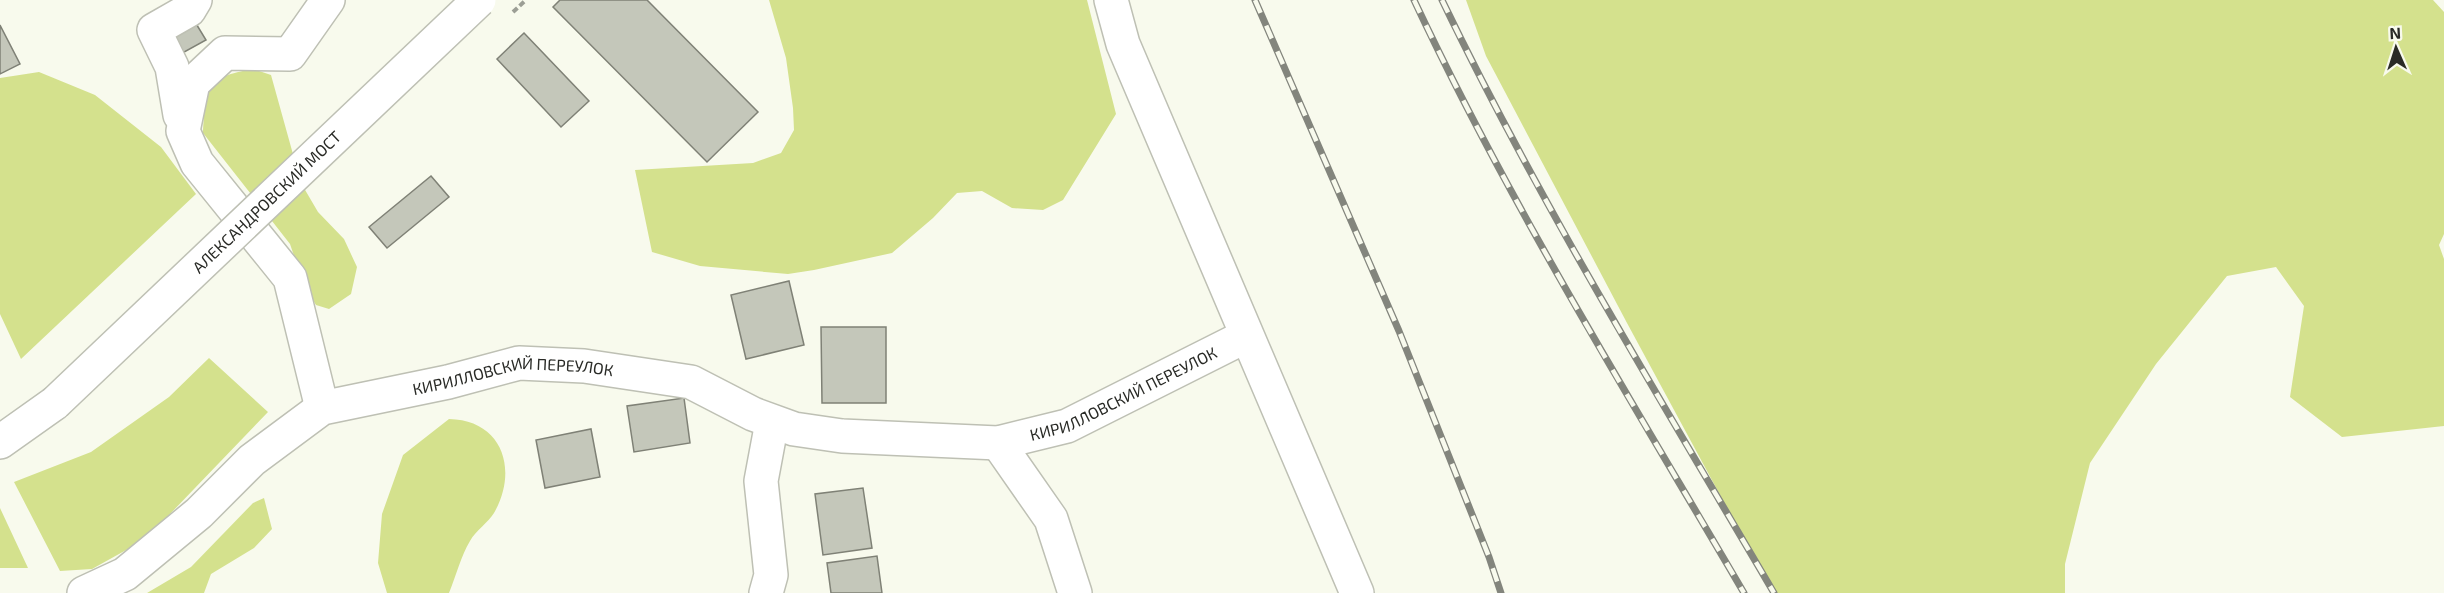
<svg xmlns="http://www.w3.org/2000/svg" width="2444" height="593" font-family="'Exo 2',sans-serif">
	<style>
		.green { fill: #d4e18d }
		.building { fill: #c4c7ba; stroke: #7f8176; stroke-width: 1.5 }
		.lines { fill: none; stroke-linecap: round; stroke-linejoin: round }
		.minor-casing { stroke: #bec0b4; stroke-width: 36 }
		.major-casing { stroke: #bec0b4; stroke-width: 36 }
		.minor { stroke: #fff; stroke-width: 33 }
		.major { stroke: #fff; stroke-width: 33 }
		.rail-casing { stroke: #83857d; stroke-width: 7 }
		.rail { stroke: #f8faed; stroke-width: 4.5; stroke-dasharray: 14; stroke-linecap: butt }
		.major-bridge-casing { stroke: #bec0b4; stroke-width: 36; stroke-linecap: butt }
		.path-bridge { stroke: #9c9e95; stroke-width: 4; stroke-dasharray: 6 3; stroke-linecap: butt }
		.major-bridge { stroke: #fff; stroke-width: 33 }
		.labels { text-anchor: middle; stroke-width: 5; stroke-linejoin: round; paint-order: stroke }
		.street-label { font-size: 16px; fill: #292a26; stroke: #f8faed }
	</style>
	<rect width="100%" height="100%" fill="#f8faed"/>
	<path class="green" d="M769,0H1087L1116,114L1063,200L1043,210L1012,208L982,191L957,193L933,218L892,253L814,270L788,274L700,266L652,252L635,170L753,163L781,153L794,130L793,108L786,58Z
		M1466,0H2433L2444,12V234L2439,245L2444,259V426L2342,437L2290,397L2304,306L2276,267L2227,276L2156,364L2090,463L2065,564V593H1773L1627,323L1486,56Z
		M253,69L271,75L301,183L318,212L344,239L357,267L351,294L329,309L316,305L305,288L290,244L203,133C206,89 205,77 253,69Z
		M39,72L95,95L161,147L196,194L21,359L0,314V78Z
		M209,358L268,412L146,539L92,569L60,571L14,482L91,452L169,397Z
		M449,419C502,420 519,469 494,513C488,523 476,530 470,541C461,556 456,576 449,593H387L378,563L382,514L403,455Z
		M264,498L272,529L254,548L211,574L204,593H147L191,567L253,503Z
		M0,508L28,568H0Z"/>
	<path class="building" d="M560,0H647L758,112L707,162L553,7Z
		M192,17L206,40L177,56L164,34Z
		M0,25L20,64L0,74Z
		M524,33L589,101L561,127L497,59Z
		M431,176L449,197L387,248L369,227Z
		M789,281L804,345L746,359L731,295Z
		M821,327H886V403H822Z
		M684,398L690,443L634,452L627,406Z
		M591,429L600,477L545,488L536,440Z
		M863,488L872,548L823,555L815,494Z
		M877,556L882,593H831L827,563Z"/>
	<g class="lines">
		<defs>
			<g id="minor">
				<path d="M1111,0L1123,44L1357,593"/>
				<path d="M180,115L172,67L154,30L189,10L195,0"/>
				<path d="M322,408L290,278L197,163L183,131L193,83L225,53L290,54L328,0"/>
				<path d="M998,443L1051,519L1075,593"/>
				<path id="s1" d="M84,593L125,574L199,513L252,460L322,408L448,382L519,363L584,366L691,382L753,414L794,429L842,436L998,443L1067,426L1246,336"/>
				<path d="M766,593L771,575L761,481L772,422"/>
			</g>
			<path id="major" d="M0,442L55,403"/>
		</defs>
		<use href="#minor" class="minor-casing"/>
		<use href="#major" class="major-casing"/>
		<use href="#minor" class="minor"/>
		<use href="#major" class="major"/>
		<defs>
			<path id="rail" d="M1255,0L1399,331L1489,557L1501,593
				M1414,0C1510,205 1630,398 1744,593
				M1442,0C1540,204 1660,398 1774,593"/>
		</defs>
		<use href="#rail" class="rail-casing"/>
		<use href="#rail" class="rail"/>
		<defs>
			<g id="major-bridge">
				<path id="s2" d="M55,403L479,0"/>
			</g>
		</defs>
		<use href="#major-bridge" class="major-bridge-casing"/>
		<path class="path-bridge" d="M513,12L526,0"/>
		<use href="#major-bridge" class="major-bridge"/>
	</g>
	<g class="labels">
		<g class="street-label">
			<text dy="6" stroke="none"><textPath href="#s2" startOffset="292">АЛЕКСАНДРОВСКИЙ МОСТ</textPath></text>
			<text dy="6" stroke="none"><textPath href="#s1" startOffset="498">КИРИЛЛОВСКИЙ ПЕРЕУЛОК</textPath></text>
			<text dy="6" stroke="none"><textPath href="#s1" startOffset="1132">КИРИЛЛОВСКИЙ ПЕРЕУЛОК</textPath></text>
		</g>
	</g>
	<g transform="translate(2396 48) rotate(357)" stroke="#f8faed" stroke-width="4.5" paint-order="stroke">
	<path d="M0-4.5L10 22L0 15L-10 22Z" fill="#292a26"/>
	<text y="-9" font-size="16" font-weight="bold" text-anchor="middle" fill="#292a26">N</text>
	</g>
</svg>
